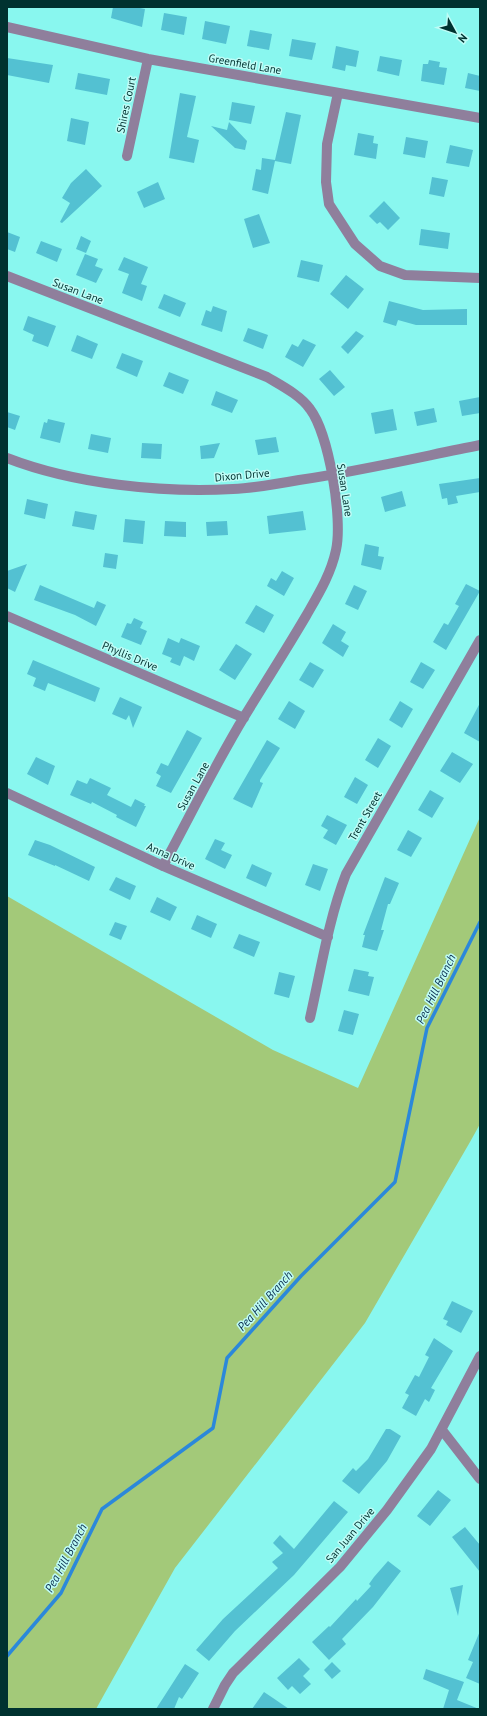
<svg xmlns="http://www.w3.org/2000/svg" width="487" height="1716" font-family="'PT Sans',sans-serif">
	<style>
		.green { fill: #a3c979 }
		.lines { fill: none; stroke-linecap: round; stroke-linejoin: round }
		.stream { stroke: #2b88da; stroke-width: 3.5 }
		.building { fill: #53c1d2 }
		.minor { stroke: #8f7f9c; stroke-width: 10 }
		.labels { text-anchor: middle; stroke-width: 3; stroke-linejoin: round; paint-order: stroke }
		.street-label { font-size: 11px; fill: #003230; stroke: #bffcf6 }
		.water-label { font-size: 12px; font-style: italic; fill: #0c3051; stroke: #bffcf6 }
	</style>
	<rect width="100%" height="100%" fill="#89f7ef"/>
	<path class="green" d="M480,817V1124L470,1142L365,1323L175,1568L96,1709H7V896L273,1050L358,1088Z"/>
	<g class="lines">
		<path class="stream" d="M7,1656L61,1593L102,1509L213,1428L227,1358L301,1276L395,1182L427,1028L480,922"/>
	</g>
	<path class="building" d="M113,7H135L145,9L142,27L111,18Z
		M164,13L187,17L184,35L161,30Z
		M205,21L230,26L226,44L202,39Z
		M250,30L272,34L269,50L247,46Z
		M292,39L316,43L312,60L289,56Z
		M336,46L359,51L356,67L346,65L345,71L332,68Z
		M380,56L402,60L399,76L377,71Z
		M7,58L53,65L49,83L7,75Z
		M429,60L440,62L439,67L447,68L444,85L421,81L423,64H428Z
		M78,73L110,79L107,95L75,89Z
		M468,73L480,76V91L465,88Z
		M180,93L196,96L187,137L199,140L194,163L169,158Z
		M232,102L255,106L251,124L229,120Z
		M286,112L301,115L291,164L275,161L268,194L252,190L256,169L261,170L262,158L275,160Z
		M71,118L89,122L85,145L67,141Z
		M229,122L247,141L245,150L235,148L211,126L227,130Z
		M358,133L374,136L373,143L378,144L376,159L354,155Z
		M406,137L428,141L425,158L403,154Z
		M450,145L473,150L469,167L446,163Z
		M86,169L102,186L62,223L60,222L70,203L62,198L71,183Z
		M432,177L448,180L444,197L429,194Z
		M158,182L165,199L144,208L137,192Z
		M384,201L400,218L388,230L380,222L377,224L369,216Z
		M259,214L270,243L253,248L244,219Z
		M421,229L450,233L448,249L419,245Z
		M7,232L20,237L15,252L7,249Z
		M81,236L91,241L86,253L76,249Z
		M41,241L62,249L57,262L36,253Z
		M85,254L98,259L95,266L103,269L96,283L76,275Z
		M124,257L148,267L141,284L147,286L142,301L122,293L129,274L118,270Z
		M301,260L323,265L319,282L297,277Z
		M346,275L364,289L348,309L330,294Z
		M164,294L186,303L180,317L158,308Z
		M389,301L423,310L467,309V325H416L398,320L396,326L383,322Z
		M213,306L227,311L222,332L201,325L206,310L211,312Z
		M28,316L56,326L48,347L32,341L34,335L23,330Z
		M248,328L268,335L263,349L243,341Z
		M356,331L364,336L348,354L341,347Z
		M77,335L98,344L92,359L71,351Z
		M303,339L316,345L303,367L285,357L292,344L298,347Z
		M122,353L143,361L137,377L116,368Z
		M330,370L345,387L334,396L319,379Z
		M169,372L189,380L183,394L163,386Z
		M216,391L238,400L232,413L211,405Z
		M480,397V413L462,416L459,401Z
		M434,408L437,422L417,426L414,412Z
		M393,409L397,430L375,434L371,413Z
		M7,412L20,416L15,430L7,427Z
		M48,419L65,423L60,443L40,438L44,422L47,423Z
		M91,434L111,438L108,453L88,449Z
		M276,437L279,452L258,455L255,440Z
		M142,443L162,444L161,459L141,458Z
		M220,443L214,458L201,459L200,446Z
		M480,478V492L456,496L458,503L448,505L447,498L442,499L439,484Z
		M402,491L406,506L385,512L381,497Z
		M27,499L48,504L45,519L24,514Z
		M75,511L97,515L94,530L72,526Z
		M303,511L306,530L269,534L267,516Z
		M125,519L145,521L143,544L123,542Z
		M165,521L186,522V537L164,536Z
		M227,521L228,535L207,536L206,522Z
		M365,544L379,547L378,556L384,557L381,570L361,565Z
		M105,553L118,555L116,569L103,567Z
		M27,564L15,592L7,588V571Z
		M282,571L294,578L284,596L267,586L271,578L276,581Z
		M466,584L480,591L446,650L433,642L444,623L448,625L459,606L455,604Z
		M40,585L94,608L97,601L106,605L96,626L75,615L34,600Z
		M354,585L367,591L358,610L345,604Z
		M256,605L274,615L264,633L245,623Z
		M134,618L143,622L140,628L147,631L141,645L121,637L127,623L131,624Z
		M333,624L346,632L341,641L349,646L343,657L322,643Z
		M168,638L179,643L181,638L200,646L194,661L184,656L180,666L170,662L172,658L162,654Z
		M236,644L252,654L235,680L219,670Z
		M33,660L100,688L95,702L48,683L45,691L33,686L36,678L27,674Z
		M310,662L324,670L313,688L299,680Z
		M421,662L435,670L423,689L410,682Z
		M120,697L142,707L133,728L129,715L126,720L112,714Z
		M289,701L305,711L295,729L278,719Z
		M400,701L413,709L402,728L389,720Z
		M480,703V742L464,733Z
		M187,730L202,738L171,793L156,786L161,776L156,773L161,763L168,766Z
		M378,738L391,746L378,768L365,760Z
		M267,740L280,748L260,780V782L263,783L252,808L233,799Z
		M452,752L473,764L460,783L440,771Z
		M36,757L55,766L48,785L27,774Z
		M355,777L368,785L357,804L344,797Z
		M90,778L111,788L107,795L131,807L135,799L145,804L144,806H146L136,827L116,817L117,815L92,802L91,804L70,795L77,780L87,784Z
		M430,790L444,798L432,818L418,810Z
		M327,815L347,825L336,845L323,838L328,830L321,826Z
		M408,830L422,838L411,857L397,850Z
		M215,839L225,843L221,850L232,855L225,869L205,859Z
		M35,840L50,845L95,867L89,881L55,865V866L28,855Z
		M252,864L272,873L266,887L246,878Z
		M313,864L328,869L320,891L305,885Z
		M116,877L136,886L130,900L109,890Z
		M385,877L399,883L390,904H388L381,930H384L377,951L362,947L365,935H363Z
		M157,897L177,907L170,921L150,912Z
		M197,915L217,924L211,938L191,929Z
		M115,922L127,926L121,940L109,935Z
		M239,934L260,942L254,957L233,948Z
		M354,969L369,972L368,976L374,977L369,996L348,991Z
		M279,972L295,976L289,998L274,994Z
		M344,1010L359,1014L353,1035L338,1031Z
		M452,1301L473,1311L461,1333L446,1325L448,1321L443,1319Z
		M434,1338L453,1351L431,1388L435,1390L429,1402L425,1399L416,1416L402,1408L409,1395L405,1393L415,1375L419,1377L429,1357L425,1355Z
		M386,1429H390L401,1436L387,1461L359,1494L342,1481L353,1468L356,1471L368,1459Z
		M438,1490L451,1500L430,1526L417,1516Z
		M334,1501L348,1512L294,1575L235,1631L209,1661L196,1650L223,1619L278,1568L272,1562L283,1553L273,1543L280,1535L294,1549Z
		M465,1527L480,1545V1572L452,1537Z
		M388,1561L401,1571L373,1607L342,1639L346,1644L329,1660L312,1642L329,1626L330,1627L356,1599L357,1601L371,1586L369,1584L374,1577Z
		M463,1585L458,1616L450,1588Z
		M480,1631V1684L466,1678L473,1662L468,1660Z
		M299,1658L310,1669L303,1676L311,1684L300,1694L292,1686L288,1690L277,1678Z
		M332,1662L341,1671L332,1679L324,1670Z
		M185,1664L199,1673L182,1699L179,1697L174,1709H156Z
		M426,1669L464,1682L457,1700L479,1709H443L449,1690L423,1679Z
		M264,1692L273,1698L289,1709H252Z"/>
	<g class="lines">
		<path class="minor" d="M7,27L148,59L480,118
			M338,93L327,144L326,182L329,204L355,244L380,266L405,275L480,278
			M127,156L148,59
			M7,276L267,377C282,386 300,395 310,409C329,434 343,519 336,550C331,574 318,595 306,616C286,650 265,683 244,717C215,765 190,816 163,866
			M7,458C74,484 162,493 233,489C255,488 277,484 299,480C360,471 420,457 480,445
			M7,616L244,718
			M7,793L163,866L328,937
			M310,1018C321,970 328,921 346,874L480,640
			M442,1430L480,1479
			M213,1709L225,1685L233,1673L340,1567L387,1510L431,1449L480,1356"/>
	</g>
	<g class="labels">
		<g class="street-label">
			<text transform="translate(245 64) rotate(10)" y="4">Greenfield Lane</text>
			<text transform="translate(126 105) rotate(-78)" y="4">Shires Court</text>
			<text transform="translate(78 291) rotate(21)" y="4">Susan Lane</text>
			<text transform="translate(242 475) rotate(-5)" y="4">Dixon Drive</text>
			<text transform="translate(345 490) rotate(81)" y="4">Susan Lane</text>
			<text transform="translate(130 656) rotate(23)" y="4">Phyllis Drive</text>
			<text transform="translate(193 786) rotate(-61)" y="4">Susan Lane</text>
			<text transform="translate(365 816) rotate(-60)" y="4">Trent Street</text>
			<text transform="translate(171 856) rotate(24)" y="4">Anna Drive</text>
			<text transform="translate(350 1535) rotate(-50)" y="4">San Juan Drive</text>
		</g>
		<g class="water-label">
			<text transform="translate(436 989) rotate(-64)" y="4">Pea Hill Branch</text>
			<text transform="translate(265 1301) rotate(-48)" y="4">Pea Hill Branch</text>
			<text transform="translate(66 1558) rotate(-62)" y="4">Pea Hill Branch</text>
		</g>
	</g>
	<rect width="487" height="1716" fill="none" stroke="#003230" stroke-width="16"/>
	<g transform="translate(455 32) rotate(130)" stroke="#bffcf6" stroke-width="3" paint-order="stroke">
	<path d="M0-3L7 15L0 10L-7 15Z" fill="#003230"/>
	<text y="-6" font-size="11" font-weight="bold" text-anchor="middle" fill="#003230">N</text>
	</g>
</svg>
